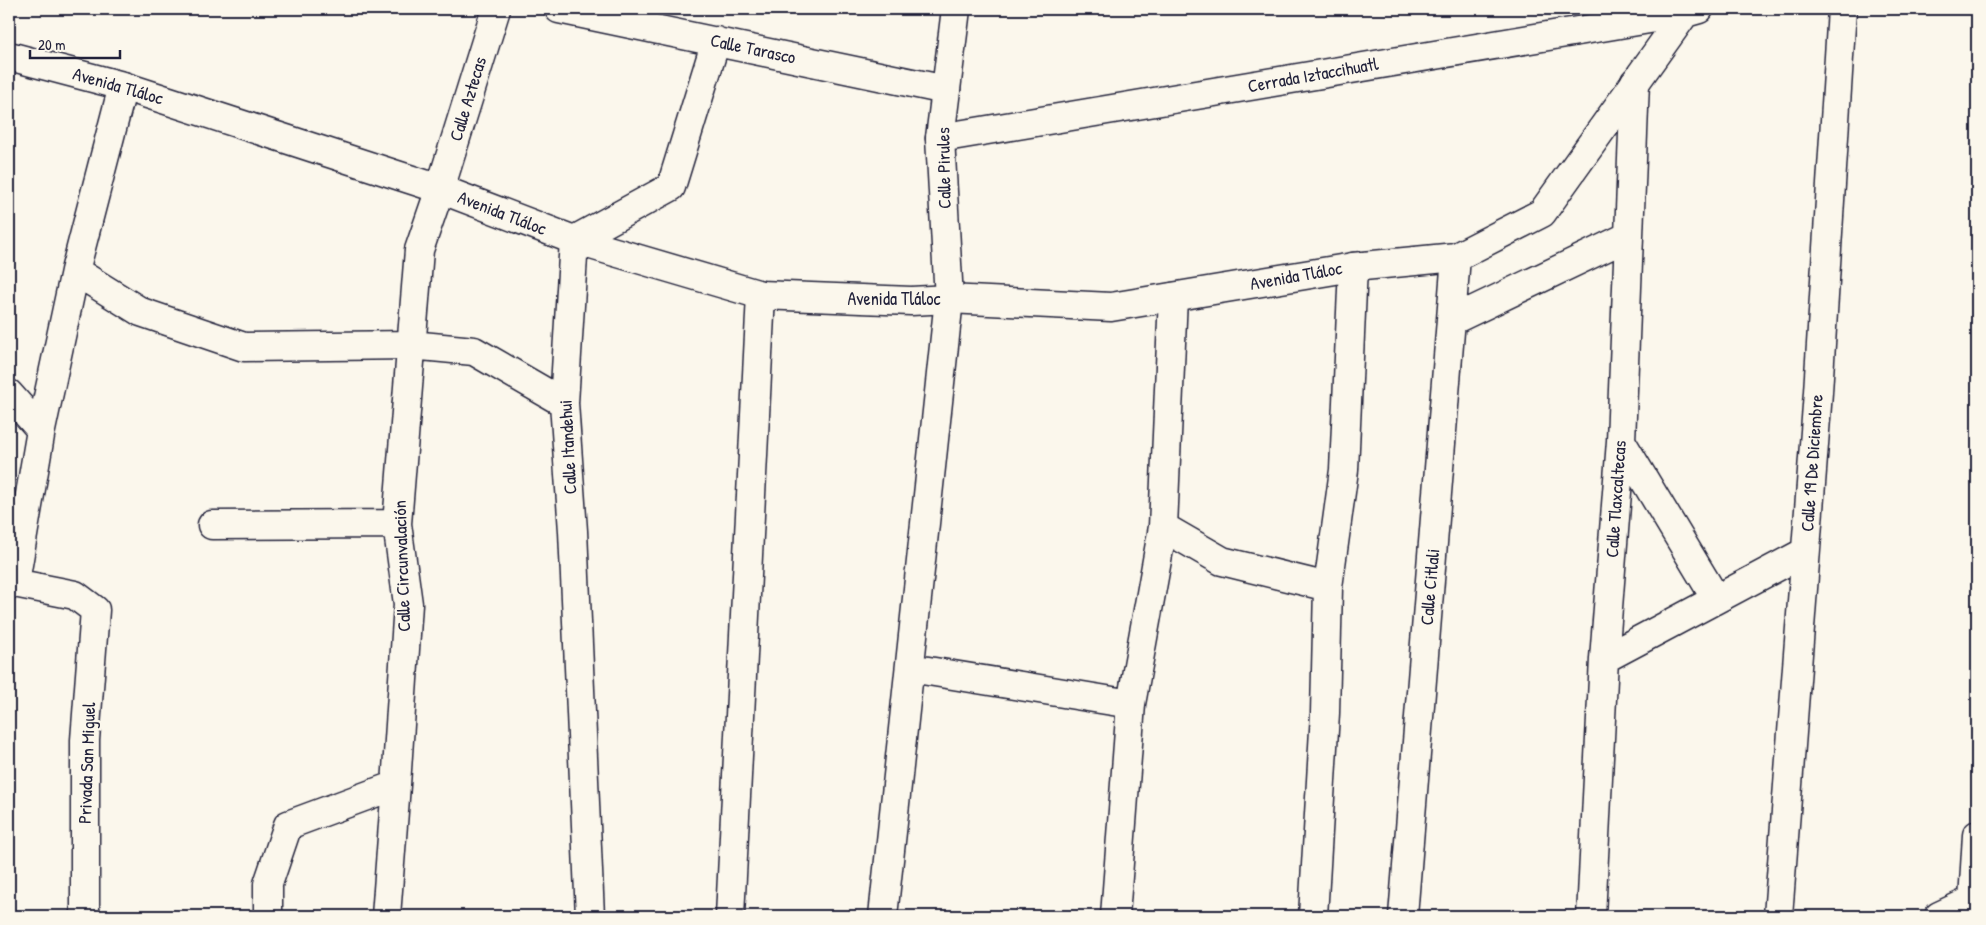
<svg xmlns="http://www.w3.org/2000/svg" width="1986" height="925" font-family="'Patrick Hand',sans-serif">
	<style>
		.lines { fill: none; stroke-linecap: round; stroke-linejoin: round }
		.minor-casing { stroke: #22223b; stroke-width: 31 }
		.tertiary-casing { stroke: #22223b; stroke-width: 31 }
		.secondary-casing { stroke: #22223b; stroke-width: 31 }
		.minor { stroke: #fbf7ec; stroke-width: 28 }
		.tertiary { stroke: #fbf7ec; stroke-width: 28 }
		.secondary { stroke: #fbf7ec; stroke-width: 28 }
		.labels { text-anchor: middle; stroke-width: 5; stroke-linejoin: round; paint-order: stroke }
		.street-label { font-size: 18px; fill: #22223b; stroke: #fbf7ec }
	</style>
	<rect width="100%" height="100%" fill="#fbf7ec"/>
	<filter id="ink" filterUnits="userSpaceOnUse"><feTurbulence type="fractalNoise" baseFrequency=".02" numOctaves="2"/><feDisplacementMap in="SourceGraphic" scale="10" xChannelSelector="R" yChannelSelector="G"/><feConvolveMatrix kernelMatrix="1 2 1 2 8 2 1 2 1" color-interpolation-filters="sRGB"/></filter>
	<g filter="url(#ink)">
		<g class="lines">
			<defs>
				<path id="minor" d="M559,9L946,90
					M940,138L1685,13L1683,9
					M75,271L141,312L244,347L411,345L474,351L564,403
					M1451,321L1629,236
					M9,394L41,430
					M1621,441L1716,599
					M212,525L397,524
					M1163,527L1222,561L1328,587
					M9,582L75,595L95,610L85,740V916
					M15,582L41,430L75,271L123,86
					M1604,659L1805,552
					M910,668L1131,704
					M268,916V884L288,825L396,785
					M386,916L396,785L408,604L397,524L419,250L440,189L496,9
					M590,916L573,531L564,403L574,240L671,187L716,41
					M730,916L761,295
					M883,916L949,299
					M1115,916L1131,704L1163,527L1173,297
					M1313,916L1325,713L1328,587L1344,470L1353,267
					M1403,916L1456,257
					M1591,916L1604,659L1621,441L1635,82
					M1778,916L1818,392L1842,9
					M1939,916L1973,900
					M1972,916L1977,835"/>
				<path id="tertiary" d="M949,299L940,138L956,9"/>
				<path id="secondary" d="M9,56L123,86L440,189L574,240L761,295L911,301L949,299L1111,307L1353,267L1456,257L1542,213L1685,13L1699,9"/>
			</defs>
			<use href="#minor" class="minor-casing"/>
			<use href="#tertiary" class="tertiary-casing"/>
			<use href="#secondary" class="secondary-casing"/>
			<use href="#minor" class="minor"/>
			<use href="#tertiary" class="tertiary"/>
			<use href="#secondary" class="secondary"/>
		</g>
	</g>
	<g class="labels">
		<g class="street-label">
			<text transform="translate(753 49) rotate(12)" y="6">Calle Tarasco</text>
			<text transform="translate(1313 75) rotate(-10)" y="6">Cerrada Iztaccihuatl</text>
			<text transform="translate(118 86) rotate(16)" y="6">Avenida Tláloc</text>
			<text transform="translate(468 99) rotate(-73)" y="6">Calle Aztecas</text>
			<text transform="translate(944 168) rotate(-91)" y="6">Calle Pirules</text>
			<text transform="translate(502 213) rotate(21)" y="6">Avenida Tláloc</text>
			<text transform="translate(1296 276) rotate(-10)" y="6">Avenida Tláloc</text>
			<text x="894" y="305">Avenida Tláloc</text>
			<text transform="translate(568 447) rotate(-93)" y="6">Calle Itandehui</text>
			<text transform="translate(1812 463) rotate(-86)" y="6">Calle 19 De Diciembre</text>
			<text transform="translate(1616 499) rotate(-86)" y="6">Calle Tlaxcaltecas</text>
			<text transform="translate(402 566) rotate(-92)" y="6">Calle Circunvalación</text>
			<text transform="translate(1430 587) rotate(-85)" y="6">Calle Citlali</text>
			<text transform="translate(87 763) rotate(-88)" y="6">Privada San Miguel</text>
		</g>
	</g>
	<rect width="1986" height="925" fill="none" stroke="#fbf7ec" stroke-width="30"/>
	<rect x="15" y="15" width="1956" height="895" fill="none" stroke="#22223b" stroke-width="2" filter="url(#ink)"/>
	<path d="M30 50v8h90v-8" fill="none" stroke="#22223b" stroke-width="2.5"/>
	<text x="38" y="50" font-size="15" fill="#22223b" stroke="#fbf7ec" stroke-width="4" paint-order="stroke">20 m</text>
</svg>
